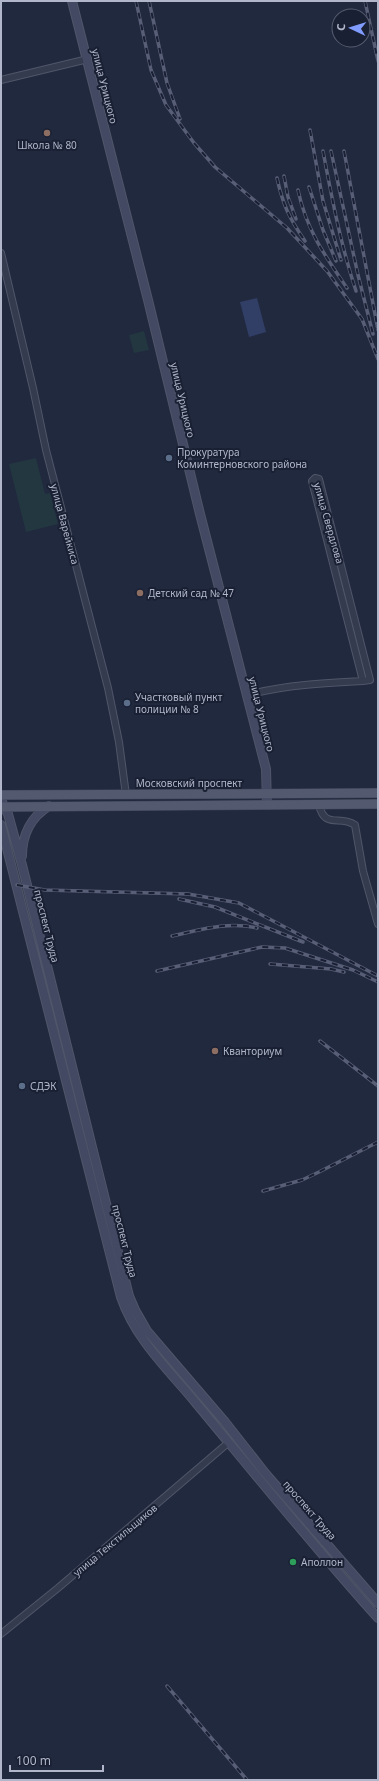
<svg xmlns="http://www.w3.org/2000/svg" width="379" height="1781" font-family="'Noto Sans',sans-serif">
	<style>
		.green { fill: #233740 }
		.water { fill: #313e65 }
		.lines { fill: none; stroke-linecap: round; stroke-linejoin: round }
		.street-casing { stroke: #505669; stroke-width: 8 }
		.secondary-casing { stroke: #505669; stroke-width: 10 }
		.primary-casing { stroke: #3e4457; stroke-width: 10 }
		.street { stroke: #353b4e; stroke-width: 6 }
		.secondary { stroke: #434962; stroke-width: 8 }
		.primary { stroke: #535a6f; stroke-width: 9 }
		.rail-casing { stroke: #575e76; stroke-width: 3.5 }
		.rail { stroke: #1a2033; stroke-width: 2; stroke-dasharray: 6; stroke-linecap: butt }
		.education-dot { fill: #8d6e63; stroke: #1a2033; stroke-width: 1.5 }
		.service-dot { fill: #5c6f8a; stroke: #1a2033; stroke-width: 1.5 }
		.leisure-dot { fill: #2e9e5b; stroke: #1a2033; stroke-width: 1.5 }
		.labels { text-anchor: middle; stroke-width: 4; stroke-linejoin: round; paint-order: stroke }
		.street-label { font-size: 10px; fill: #b1b6ca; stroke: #1a2033 }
		.poi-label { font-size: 10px; fill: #b1b6ca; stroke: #1a2033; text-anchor: start }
	</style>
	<rect width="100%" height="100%" fill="#21293f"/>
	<path class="green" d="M144,331L149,350L134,353L129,335Z
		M36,458L45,494L50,493L58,524L26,532L9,464Z"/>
	<path class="water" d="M257,298L266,332L249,337L240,302Z"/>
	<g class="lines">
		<defs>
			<path id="street" d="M1,80L88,59
				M1,253L33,388L46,450L108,688L119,742L126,795
				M247,695C285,685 324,683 363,681L370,680L319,479L315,478L312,481L363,681
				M319,805C325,830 340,814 355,825L363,871L378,924
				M1,1634L58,1588L228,1443"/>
			<path id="secondary" d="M72,1L148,300L200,514L266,769L267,805
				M1,800L8,814L22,865L129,1296L135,1310L147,1331L225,1422L265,1473L378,1603
				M1,825L121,1297C136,1340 168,1369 196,1403C256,1475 315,1548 378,1618
				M22,856C22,835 31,817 49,806"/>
			<path id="primary" d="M1,795L378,793
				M1,807L378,804"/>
		</defs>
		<use href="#street" class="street-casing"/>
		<use href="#secondary" class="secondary-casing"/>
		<use href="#primary" class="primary-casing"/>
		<use href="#street" class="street"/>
		<use href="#secondary" class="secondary"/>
		<use href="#primary" class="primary"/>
		<defs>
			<path id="rail" d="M136,1L151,70L166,105L194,143L215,167L287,228L327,271L362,319L378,359
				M149,1L167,83L180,119
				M365,1L378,61
				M310,130L323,201L341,260
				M323,151C332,199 341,246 356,291
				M331,151L358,275L373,334
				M344,151L378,330
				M284,176L288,197L296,219
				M277,178C283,205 289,218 305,241
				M309,187L323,230L336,261
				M298,190C306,229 325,256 347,288
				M17,885L45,890L188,894L239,903L378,976
				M179,899L215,907L303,942
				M172,936C200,930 228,921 257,928
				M270,964L331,969L344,972
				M157,971L262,947L285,948L353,970L378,982
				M320,1041L378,1086
				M263,1191L302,1180L319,1172L378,1142
				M167,1686L247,1780"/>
		</defs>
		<use href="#rail" class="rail-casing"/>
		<use href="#rail" class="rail"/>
	</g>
	<g class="education-dot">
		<circle cx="47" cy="133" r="4"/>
		<circle cx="140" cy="593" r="4"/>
		<circle cx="215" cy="1051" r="4"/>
	</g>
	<g class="service-dot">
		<circle cx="169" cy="458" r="4"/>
		<circle cx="127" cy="703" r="4"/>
		<circle cx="22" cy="1086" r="4"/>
	</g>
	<circle class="leisure-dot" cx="293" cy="1562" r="4"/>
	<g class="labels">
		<g class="street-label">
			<text transform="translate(105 86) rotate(76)" y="4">улица Урицкого</text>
			<text transform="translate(183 400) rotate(77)" y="4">улица Урицкого</text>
			<text transform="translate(329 523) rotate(74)" y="4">улица Свердлова</text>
			<text transform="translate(65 524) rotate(75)" y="4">улица Варейкиса</text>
			<text transform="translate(262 714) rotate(76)" y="4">улица Урицкого</text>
			<text x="189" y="787">Московский проспект</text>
			<text transform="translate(47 926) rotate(76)" y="4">проспект Труда</text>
			<text transform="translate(125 1241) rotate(76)" y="4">проспект Труда</text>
			<text transform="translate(310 1510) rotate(49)" y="4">проспект Труда</text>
			<text transform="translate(115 1540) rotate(-40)" y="4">улица Текстильщиков</text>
		</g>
		<g class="poi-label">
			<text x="47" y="149" text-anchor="middle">Школа № 80</text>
			<text x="177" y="456">Прокуратура<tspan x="177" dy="12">Коминтерновского района</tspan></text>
			<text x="148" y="597">Детский сад № 47</text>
			<text x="135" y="701">Участковый пункт<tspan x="135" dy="12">полиции № 8</tspan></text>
			<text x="223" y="1055">Кванториум</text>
			<text x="30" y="1090">СДЭК</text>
			<text x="301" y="1566">Аполлон</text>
		</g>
	</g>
	<rect width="379" height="1781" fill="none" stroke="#b1b6ca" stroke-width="4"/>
	<g transform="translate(351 28) rotate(274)"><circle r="19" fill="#1a2033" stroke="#565c6f"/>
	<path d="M0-3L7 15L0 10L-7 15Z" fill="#809cff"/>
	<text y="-6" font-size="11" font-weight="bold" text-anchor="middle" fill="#b1b6ca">С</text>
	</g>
	<path d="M10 1765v6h93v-6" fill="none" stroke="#b1b6ca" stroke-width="2"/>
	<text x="16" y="1765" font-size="12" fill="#b1b6ca" stroke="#1a2033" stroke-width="3" paint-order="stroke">100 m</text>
</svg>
